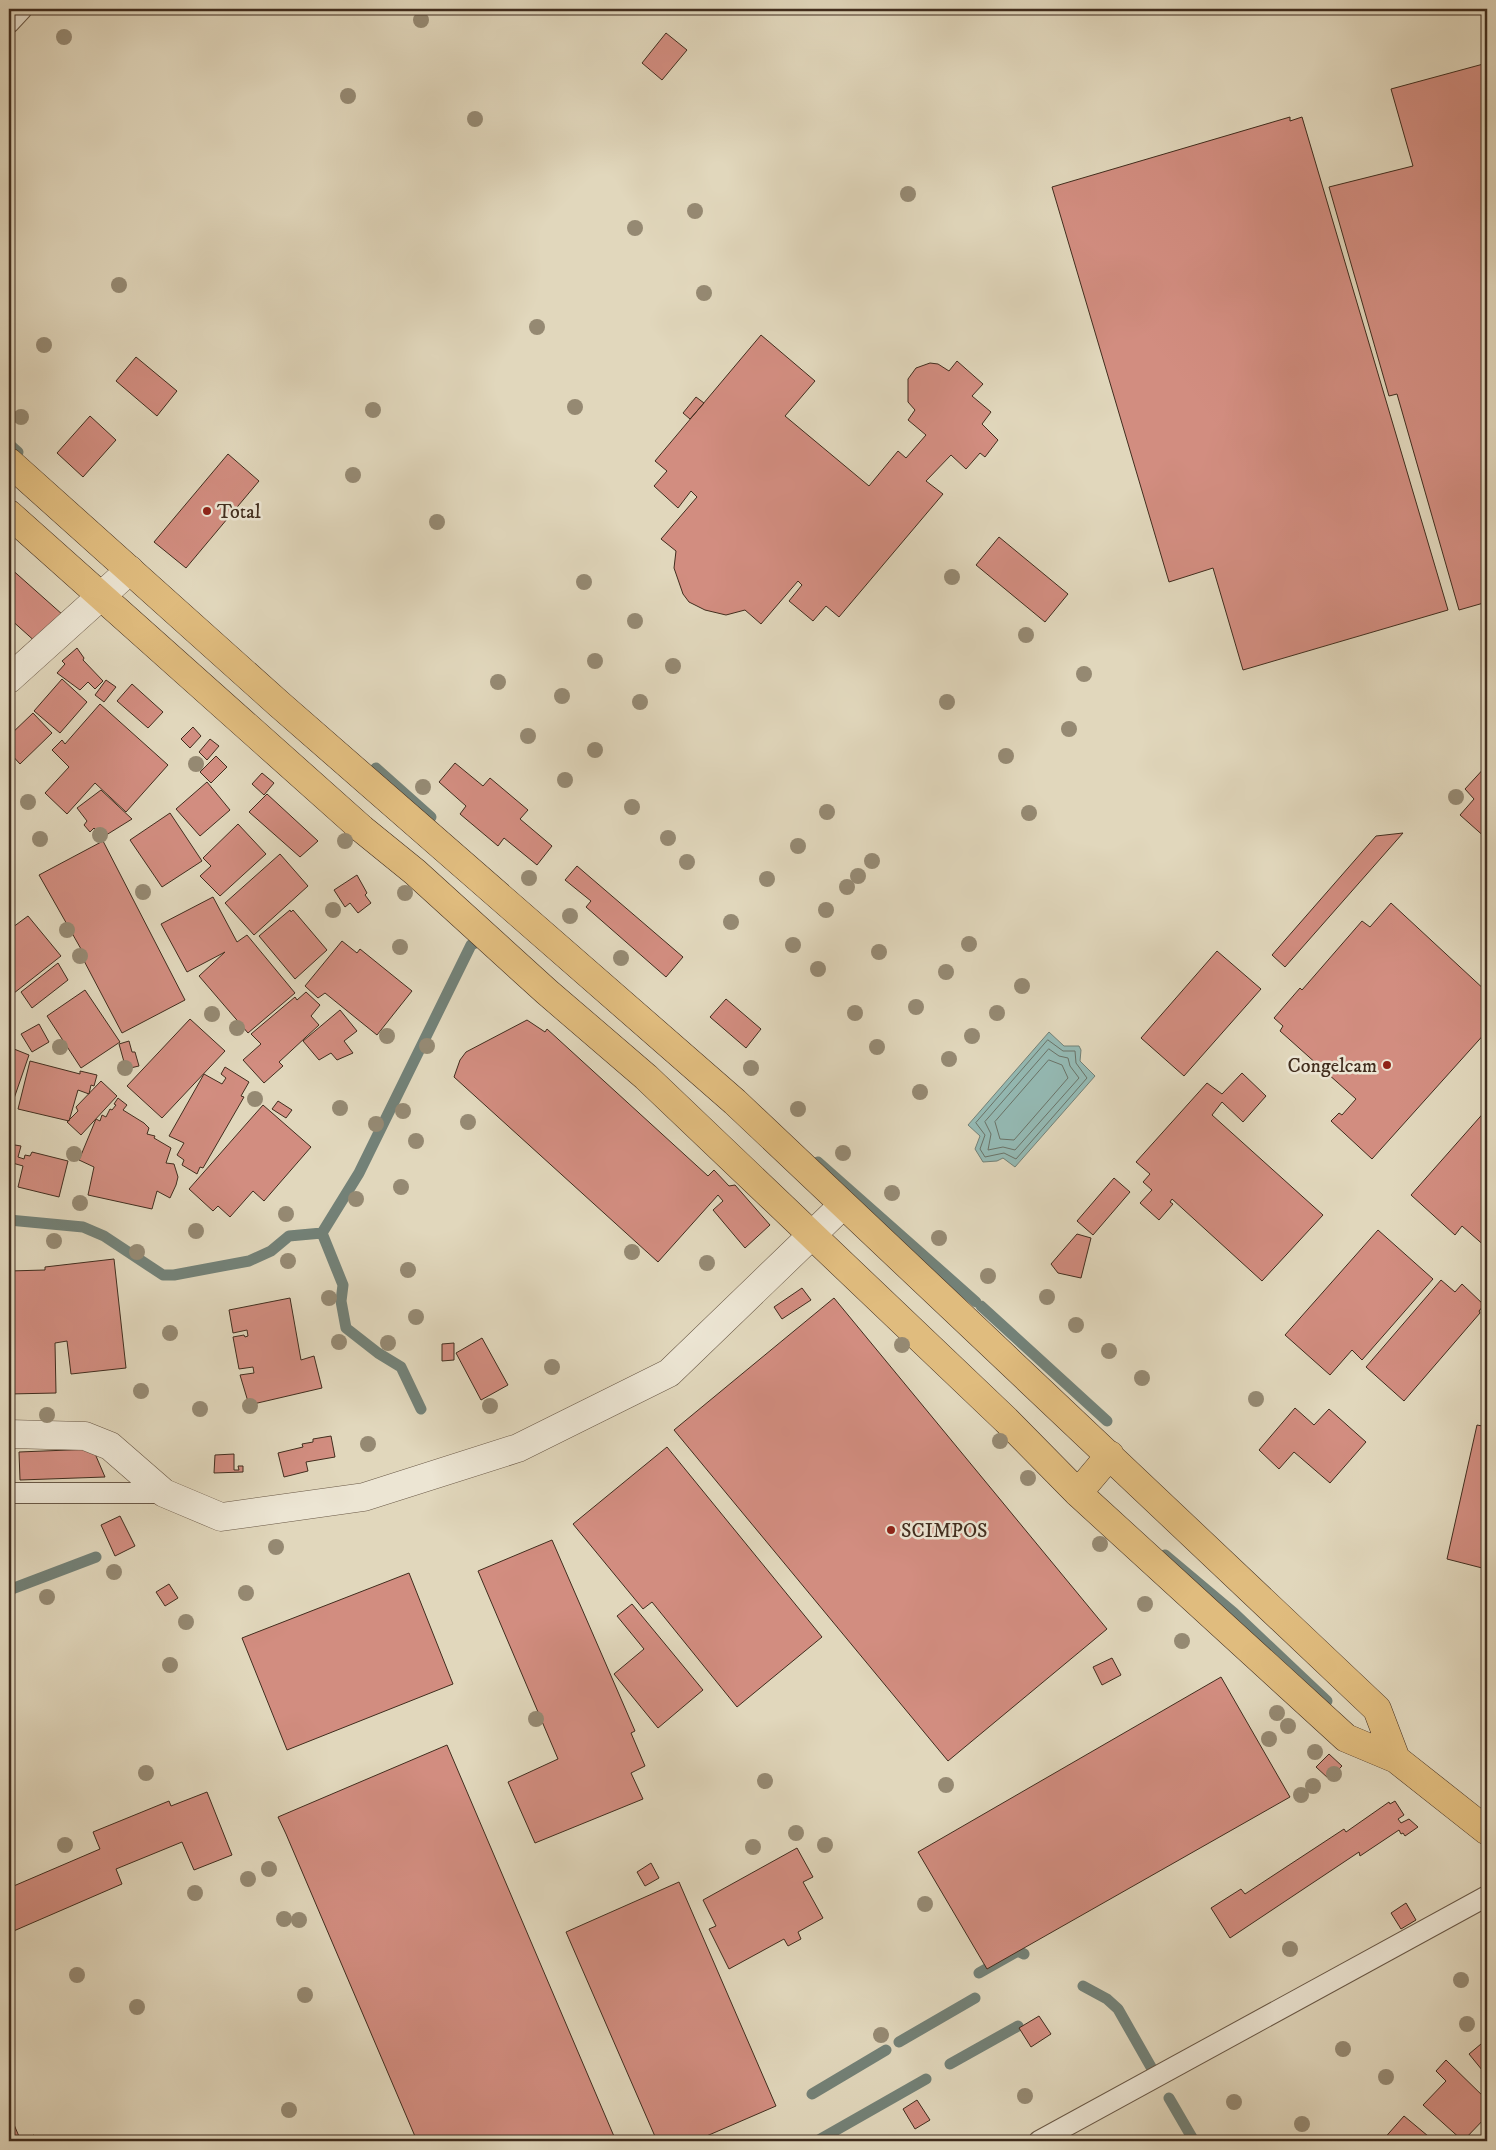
<svg xmlns="http://www.w3.org/2000/svg" width="1496" height="2150" font-family="'IM FELL DW Pica',serif">
	<style>
		.water { fill: #94b9b3; stroke: #738177 }
		.lines { fill: none; stroke-linecap: round; stroke-linejoin: round }
		.shore { stroke: #6a7368; stroke-width: 1 }
		.stream { stroke: #738177; stroke-width: 11 }
		.building { fill: #d28d80; stroke: #412d1e }
		.service-casing { stroke: #695846; stroke-width: 22 }
		.minor-casing { stroke: #695846; stroke-width: 29 }
		.primary-casing { stroke: #412d1e; stroke-width: 29 }
		.service { stroke: #ece5d3; stroke-width: 20 }
		.minor { stroke: #ece5d3; stroke-width: 28 }
		.primary { stroke: #e0bc7e; stroke-width: 28 }
		.tree { fill: #958972 }
		.poi-dot { fill: #8f2418; stroke: #ece5d3; stroke-width: 2 }
		.labels { text-anchor: middle; stroke-width: 5; stroke-linejoin: round; paint-order: stroke }
		.poi-label { font-size: 20px; fill: #412d1e; stroke: #ece5d3; text-anchor: start }
	</style>
	<rect width="100%" height="100%" fill="#e1d7bc"/>
	<filter id="stains"><feTurbulence type="fractalNoise" baseFrequency=".004" numOctaves="4"/><feColorMatrix values="0 0 0 0 .2 0 0 0 0 .09 0 0 0 0 .02 0 0 0 .5 -.17"/></filter>
	<radialGradient id="worn" r=".72"><stop offset=".6" stop-color="#630" stop-opacity="0"/><stop offset="1" stop-color="#630" stop-opacity=".3"/></radialGradient>
	<path class="water" d="M1049,1032L1064,1046H1079L1081,1050L1080,1061L1095,1076L1015,1167L1003,1158L997,1161L983,1162L975,1149L980,1136L968,1125Z"/>
	<g class="lines">
		<path class="shore" d="M1048,1040L1063,1051H1075L1076,1063L1087,1078L1016,1159L1004,1153L985,1157L980,1149L985,1135L976,1123Z
			M1049,1049L1059,1056L1068,1058L1070,1066L1079,1078L1015,1150L1003,1147L988,1150L991,1134L985,1122Z
			M1049,1060L1062,1065L1068,1078L1014,1140L1000,1139L995,1122Z"/>
		<path class="stream" d="M9,444L18,452
			M376,768L431,817
			M818,1162L976,1302
			M9,1220L83,1227L104,1236L163,1275H174L249,1261L271,1251L289,1236L322,1233
			M322,1233L359,1173L471,945L479,941L486,945
			M322,1233L343,1285L341,1301L346,1328L378,1353L401,1367L421,1409
			M981,1306L1107,1421
			M1165,1555L1234,1613L1327,1701
			M9,1590L96,1557
			M979,1973L1018,1951L1024,1954
			M1083,1986L1107,1999L1118,2009L1151,2067
			M899,2042L975,1998
			M950,2064L1018,2026
			M812,2094L886,2050
			M1169,2098L1194,2141
			M817,2141L926,2079"/>
	</g>
	<path class="building" d="M715,9H726L721,14Z
		M666,33L687,50L662,80L642,63Z
		M1487,63V602L1459,610L1397,394L1389,396L1329,187L1413,166L1391,89Z
		M1290,117V121L1302,117L1448,610L1243,670L1213,568L1169,582L1052,187Z
		M761,335L815,381L785,416L869,486L898,451L906,458L926,435L908,420L915,410L908,402V379L916,368L930,363L938,364L949,371L957,361L983,384L972,396L991,412L982,424L998,440L985,457L980,453L966,469L951,455L926,481L943,494L839,617L826,606L813,621L789,601L802,585L798,581L761,624L745,610L726,615L705,610L689,602L683,594L674,568L676,551L661,539L697,497L691,491L678,508L654,486L667,471L655,461Z
		M136,357L177,391L157,416L116,381Z
		M696,397L704,403L690,419L683,413Z
		M90,416L116,440L83,477L57,453Z
		M228,454L259,481L186,568L154,542Z
		M999,537L1068,594L1045,622L976,565Z
		M9,567L63,615L38,644L9,618Z
		M77,648L84,658L83,660L103,681L95,689L88,682L80,690L57,673L65,664L62,661Z
		M9,649L17,663L9,668Z
		M62,679L87,702L60,733L34,711Z
		M106,680L116,687L104,702L95,695Z
		M132,684L163,712L148,728L117,701Z
		M100,704L168,765L126,812L95,783L67,814L45,793L69,767L52,750L62,740L65,744Z
		M33,713L52,733L20,764L9,752V736Z
		M193,727L201,736L190,748L181,739Z
		M210,739L219,746L207,760L199,752Z
		M216,756L227,767L211,783L200,772Z
		M455,763L483,786L490,778L528,810L520,819L552,846L537,865L504,838L498,846L460,814L466,806L439,782Z
		M1487,765V839L1460,815L1474,799L1465,789Z
		M262,773L274,783L264,795L252,784Z
		M207,782L230,810L200,836L176,809Z
		M101,790L132,819L103,837L94,828L90,832L84,825L87,821L77,808Z
		M267,794L318,841L300,857L249,812Z
		M170,813L202,861L162,887L130,840Z
		M238,824L266,854L220,896L200,876L211,866L203,858Z
		M1403,833L1285,967L1272,955L1376,836Z
		M103,841L185,1000L122,1033L82,957L85,956L39,875Z
		M280,854L308,886L254,935L225,903Z
		M577,866L683,957L666,977L586,907L591,901L565,880Z
		M357,875L367,893L365,895L371,903L358,913L350,903L345,907L334,890Z
		M213,897L237,942L247,935L295,993L248,1033L199,976L225,952L187,972L161,924Z
		M1391,903L1487,992V1031L1372,1159L1331,1121L1339,1113L1342,1115L1356,1099L1280,1031L1283,1026L1274,1018L1300,988L1302,990L1362,921L1370,927Z
		M290,910L291,912L293,910L327,950L295,979L259,936Z
		M28,916L61,956L9,997V930Z
		M342,941L357,953L360,949L412,991L377,1035L325,993L318,998L305,986Z
		M1217,951L1261,989L1184,1076L1141,1038Z
		M58,963L68,980L32,1008L21,992Z
		M85,990L120,1042L81,1068L47,1016Z
		M306,992L320,1005L311,1016L319,1025L279,1062L283,1066L264,1083L243,1060L261,1044L251,1034L295,997L297,1000Z
		M726,999L761,1029L746,1048L710,1017Z
		M340,1010L357,1031L344,1041L353,1053L337,1060L331,1053L319,1060L303,1041Z
		M190,1019L225,1051L162,1118L127,1086Z
		M527,1020L545,1032L547,1029L708,1176L714,1170L729,1186L735,1185L770,1225L745,1248L713,1210L723,1201L718,1195L658,1262L454,1077L460,1060L466,1052Z
		M39,1024L49,1042L32,1052L21,1034Z
		M129,1041L132,1052H135L139,1066L126,1069L119,1044Z
		M9,1047L29,1055L9,1113Z
		M30,1061L80,1074V1071L97,1075L94,1086L91,1085L89,1094L78,1090L69,1121L18,1109Z
		M225,1067L249,1082L241,1096L244,1097L203,1168L200,1167L197,1174L182,1165L184,1160L177,1155L184,1143L169,1136L204,1074L222,1084L226,1078L221,1074Z
		M1242,1073L1266,1096L1243,1122L1222,1102L1212,1115L1323,1215L1262,1281L1172,1199L1170,1202L1173,1204L1159,1220L1140,1203L1152,1190L1143,1182L1150,1174L1136,1162L1207,1083L1222,1094Z
		M101,1081L117,1096L81,1135L67,1122L78,1111L76,1107Z
		M118,1098L127,1105L123,1110L144,1123L149,1128L147,1134L155,1136L154,1138L171,1148L166,1163L174,1164L178,1177L176,1185L170,1198L157,1191L152,1209L88,1195L94,1167L79,1160L96,1119L100,1121L102,1115L106,1117L110,1109L112,1110L116,1105L114,1104Z
		M278,1101L292,1110L286,1118L272,1109Z
		M263,1105L311,1147L264,1201L253,1191L230,1217L218,1206L213,1211L189,1189Z
		M1487,1109V1248L1462,1226L1455,1235L1411,1195Z
		M9,1144L21,1146L18,1157L24,1159L25,1155L30,1156L32,1152L68,1161L59,1197L18,1187L23,1166L9,1162Z
		M1114,1178L1130,1192L1093,1235L1077,1221Z
		M1378,1230L1433,1279L1362,1360L1352,1350L1330,1375L1285,1335Z
		M1077,1234L1091,1238L1081,1278L1058,1273L1051,1264Z
		M114,1259L126,1368L71,1374L67,1341L55,1343L56,1393L9,1394V1271L45,1270V1267Z
		M1441,1280L1455,1292L1462,1284L1484,1305L1479,1311L1480,1313L1404,1401L1366,1367Z
		M802,1288L811,1300L782,1319L774,1307Z
		M290,1298L301,1360L314,1356L322,1388L249,1405L240,1375L254,1373L253,1367L239,1369L233,1337L244,1335L245,1337L248,1336L247,1330L233,1333L229,1310Z
		M834,1298L1107,1629L948,1761L674,1430Z
		M482,1338L508,1385L481,1400L456,1353Z
		M454,1343V1360L442,1361V1344Z
		M1295,1408L1314,1425L1329,1409L1366,1442L1330,1483L1294,1452L1279,1469L1259,1450Z
		M1477,1425L1487,1427V1587L1482,1586L1486,1569L1447,1559Z
		M331,1436L335,1457L306,1462L308,1471L284,1477L278,1453L303,1447L302,1444L313,1442V1439Z
		M667,1447L822,1637L737,1707L652,1602L643,1609L573,1524Z
		M93,1449L105,1477L20,1480L19,1452Z
		M234,1454V1470H239L238,1466H243V1472L214,1473L215,1455Z
		M120,1516L135,1546L115,1556L101,1525Z
		M552,1540L635,1731L631,1733L645,1766L631,1773L643,1799L535,1843L508,1782L558,1759L478,1571Z
		M409,1573L453,1684L287,1750L242,1638Z
		M169,1584L178,1598L165,1606L156,1592Z
		M632,1604L703,1690L658,1728L614,1674L644,1649L617,1616Z
		M1112,1658L1121,1675L1102,1685L1093,1667Z
		M1221,1677L1290,1797L987,1969L918,1852Z
		M447,1745L616,2141H417L286,1834L278,1817Z
		M1329,1754L1342,1766L1329,1779L1316,1767Z
		M207,1792L232,1855L194,1870L182,1842L116,1869L122,1884L9,1933V1888L100,1849L93,1832L169,1801L171,1806Z
		M1395,1801L1404,1815L1398,1819L1401,1823L1409,1819L1418,1827L1405,1836L1403,1833L1401,1834L1399,1830L1360,1856L1359,1852L1230,1938L1211,1908L1241,1889L1245,1894L1344,1829L1346,1832L1389,1802L1390,1804Z
		M797,1848L813,1877L803,1882L823,1918L798,1932L801,1939L788,1946L784,1939L729,1969L709,1929L716,1926L703,1900Z
		M651,1863L659,1878L645,1886L637,1872Z
		M679,1882L776,2106L695,2141H657L566,1932Z
		M1406,1903L1416,1920L1401,1929L1391,1913Z
		M1039,2016L1051,2034L1031,2047L1019,2028Z
		M1487,2039V2076L1469,2054Z
		M1446,2060L1487,2100V2116L1463,2141L1423,2105L1446,2081L1436,2071Z
		M917,2100L930,2120L915,2129L903,2109Z
		M9,2113L21,2141L34,2135L36,2141H9Z
		M1404,2116L1434,2141H1382Z"/>
	<g class="lines">
		<defs>
			<path id="service" d="M9,23L22,9
				M9,1493H164
				M1039,2141L1487,1896"/>
			<path id="minor" d="M9,679L130,570
				M9,1434L85,1436L110,1446L164,1493L221,1517L364,1497L518,1448L669,1373L843,1205"/>
			<path id="primary" d="M9,462L279,704L735,1102L1377,1709L1396,1759
				M9,514L362,829L415,872L547,992L646,1077L1006,1420L1078,1493L1346,1738L1396,1759L1487,1831
				M1078,1493L1110,1455"/>
		</defs>
		<use href="#service" class="service-casing"/>
		<use href="#minor" class="minor-casing"/>
		<use href="#primary" class="primary-casing"/>
		<use href="#service" class="service"/>
		<use href="#minor" class="minor"/>
		<use href="#primary" class="primary"/>
	</g>
	<g class="tree">
		<circle cx="421" cy="20" r="8"/>
		<circle cx="64" cy="37" r="8"/>
		<circle cx="348" cy="96" r="8"/>
		<circle cx="475" cy="119" r="8"/>
		<circle cx="908" cy="194" r="8"/>
		<circle cx="695" cy="211" r="8"/>
		<circle cx="635" cy="228" r="8"/>
		<circle cx="119" cy="285" r="8"/>
		<circle cx="704" cy="293" r="8"/>
		<circle cx="537" cy="327" r="8"/>
		<circle cx="44" cy="345" r="8"/>
		<circle cx="575" cy="407" r="8"/>
		<circle cx="373" cy="410" r="8"/>
		<circle cx="21" cy="417" r="8"/>
		<circle cx="353" cy="475" r="8"/>
		<circle cx="437" cy="522" r="8"/>
		<circle cx="952" cy="577" r="8"/>
		<circle cx="584" cy="582" r="8"/>
		<circle cx="635" cy="621" r="8"/>
		<circle cx="1026" cy="635" r="8"/>
		<circle cx="595" cy="661" r="8"/>
		<circle cx="673" cy="666" r="8"/>
		<circle cx="1084" cy="674" r="8"/>
		<circle cx="498" cy="682" r="8"/>
		<circle cx="562" cy="696" r="8"/>
		<circle cx="640" cy="702" r="8"/>
		<circle cx="947" cy="702" r="8"/>
		<circle cx="1069" cy="729" r="8"/>
		<circle cx="528" cy="736" r="8"/>
		<circle cx="595" cy="750" r="8"/>
		<circle cx="1006" cy="756" r="8"/>
		<circle cx="196" cy="764" r="8"/>
		<circle cx="565" cy="780" r="8"/>
		<circle cx="423" cy="787" r="8"/>
		<circle cx="1456" cy="797" r="8"/>
		<circle cx="28" cy="802" r="8"/>
		<circle cx="632" cy="807" r="8"/>
		<circle cx="827" cy="812" r="8"/>
		<circle cx="1029" cy="813" r="8"/>
		<circle cx="100" cy="835" r="8"/>
		<circle cx="668" cy="838" r="8"/>
		<circle cx="40" cy="839" r="8"/>
		<circle cx="345" cy="841" r="8"/>
		<circle cx="798" cy="846" r="8"/>
		<circle cx="872" cy="861" r="8"/>
		<circle cx="687" cy="862" r="8"/>
		<circle cx="858" cy="876" r="8"/>
		<circle cx="529" cy="878" r="8"/>
		<circle cx="767" cy="879" r="8"/>
		<circle cx="847" cy="887" r="8"/>
		<circle cx="143" cy="892" r="8"/>
		<circle cx="405" cy="893" r="8"/>
		<circle cx="333" cy="910" r="8"/>
		<circle cx="826" cy="910" r="8"/>
		<circle cx="570" cy="916" r="8"/>
		<circle cx="731" cy="922" r="8"/>
		<circle cx="67" cy="930" r="8"/>
		<circle cx="969" cy="944" r="8"/>
		<circle cx="793" cy="945" r="8"/>
		<circle cx="400" cy="947" r="8"/>
		<circle cx="879" cy="952" r="8"/>
		<circle cx="80" cy="956" r="8"/>
		<circle cx="621" cy="958" r="8"/>
		<circle cx="818" cy="969" r="8"/>
		<circle cx="946" cy="972" r="8"/>
		<circle cx="1022" cy="986" r="8"/>
		<circle cx="916" cy="1007" r="8"/>
		<circle cx="855" cy="1013" r="8"/>
		<circle cx="997" cy="1013" r="8"/>
		<circle cx="212" cy="1014" r="8"/>
		<circle cx="237" cy="1028" r="8"/>
		<circle cx="387" cy="1036" r="8"/>
		<circle cx="972" cy="1036" r="8"/>
		<circle cx="427" cy="1046" r="8"/>
		<circle cx="60" cy="1047" r="8"/>
		<circle cx="877" cy="1047" r="8"/>
		<circle cx="949" cy="1059" r="8"/>
		<circle cx="125" cy="1068" r="8"/>
		<circle cx="751" cy="1068" r="8"/>
		<circle cx="920" cy="1092" r="8"/>
		<circle cx="255" cy="1099" r="8"/>
		<circle cx="340" cy="1108" r="8"/>
		<circle cx="798" cy="1109" r="8"/>
		<circle cx="403" cy="1111" r="8"/>
		<circle cx="468" cy="1122" r="8"/>
		<circle cx="376" cy="1124" r="8"/>
		<circle cx="416" cy="1141" r="8"/>
		<circle cx="843" cy="1153" r="8"/>
		<circle cx="74" cy="1154" r="8"/>
		<circle cx="401" cy="1187" r="8"/>
		<circle cx="892" cy="1193" r="8"/>
		<circle cx="356" cy="1199" r="8"/>
		<circle cx="80" cy="1203" r="8"/>
		<circle cx="286" cy="1214" r="8"/>
		<circle cx="196" cy="1231" r="8"/>
		<circle cx="939" cy="1238" r="8"/>
		<circle cx="54" cy="1241" r="8"/>
		<circle cx="137" cy="1252" r="8"/>
		<circle cx="632" cy="1252" r="8"/>
		<circle cx="288" cy="1261" r="8"/>
		<circle cx="707" cy="1263" r="8"/>
		<circle cx="408" cy="1270" r="8"/>
		<circle cx="988" cy="1276" r="8"/>
		<circle cx="1047" cy="1297" r="8"/>
		<circle cx="329" cy="1298" r="8"/>
		<circle cx="416" cy="1317" r="8"/>
		<circle cx="1076" cy="1325" r="8"/>
		<circle cx="170" cy="1333" r="8"/>
		<circle cx="339" cy="1342" r="8"/>
		<circle cx="388" cy="1343" r="8"/>
		<circle cx="902" cy="1345" r="8"/>
		<circle cx="1109" cy="1351" r="8"/>
		<circle cx="552" cy="1367" r="8"/>
		<circle cx="1142" cy="1378" r="8"/>
		<circle cx="141" cy="1391" r="8"/>
		<circle cx="1256" cy="1399" r="8"/>
		<circle cx="250" cy="1406" r="8"/>
		<circle cx="490" cy="1406" r="8"/>
		<circle cx="200" cy="1409" r="8"/>
		<circle cx="47" cy="1415" r="8"/>
		<circle cx="1000" cy="1441" r="8"/>
		<circle cx="368" cy="1444" r="8"/>
		<circle cx="1028" cy="1478" r="8"/>
		<circle cx="1100" cy="1544" r="8"/>
		<circle cx="276" cy="1547" r="8"/>
		<circle cx="114" cy="1572" r="8"/>
		<circle cx="246" cy="1593" r="8"/>
		<circle cx="47" cy="1597" r="8"/>
		<circle cx="1145" cy="1604" r="8"/>
		<circle cx="186" cy="1622" r="8"/>
		<circle cx="1182" cy="1641" r="8"/>
		<circle cx="170" cy="1665" r="8"/>
		<circle cx="1277" cy="1713" r="8"/>
		<circle cx="536" cy="1719" r="8"/>
		<circle cx="1288" cy="1726" r="8"/>
		<circle cx="1269" cy="1739" r="8"/>
		<circle cx="1315" cy="1752" r="8"/>
		<circle cx="146" cy="1773" r="8"/>
		<circle cx="1334" cy="1774" r="8"/>
		<circle cx="765" cy="1781" r="8"/>
		<circle cx="946" cy="1785" r="8"/>
		<circle cx="1313" cy="1786" r="8"/>
		<circle cx="1301" cy="1795" r="8"/>
		<circle cx="796" cy="1833" r="8"/>
		<circle cx="65" cy="1845" r="8"/>
		<circle cx="825" cy="1845" r="8"/>
		<circle cx="753" cy="1847" r="8"/>
		<circle cx="269" cy="1869" r="8"/>
		<circle cx="248" cy="1879" r="8"/>
		<circle cx="195" cy="1893" r="8"/>
		<circle cx="925" cy="1904" r="8"/>
		<circle cx="284" cy="1919" r="8"/>
		<circle cx="299" cy="1920" r="8"/>
		<circle cx="1290" cy="1949" r="8"/>
		<circle cx="77" cy="1975" r="8"/>
		<circle cx="1461" cy="1980" r="8"/>
		<circle cx="305" cy="1995" r="8"/>
		<circle cx="137" cy="2007" r="8"/>
		<circle cx="1467" cy="2024" r="8"/>
		<circle cx="881" cy="2035" r="8"/>
		<circle cx="1343" cy="2049" r="8"/>
		<circle cx="1386" cy="2077" r="8"/>
		<circle cx="1025" cy="2096" r="8"/>
		<circle cx="1234" cy="2102" r="8"/>
		<circle cx="289" cy="2110" r="8"/>
		<circle cx="1302" cy="2124" r="8"/>
	</g>
	<g class="poi-dot">
		<circle cx="207" cy="511" r="5"/>
		<circle cx="1387" cy="1065" r="5"/>
		<circle cx="891" cy="1530" r="5"/>
	</g>
	<g class="labels">
		<g class="poi-label">
			<text x="217" y="518">Total</text>
			<text x="1377" y="1072" text-anchor="end">Congelcam</text>
			<text x="901" y="1537">SCIMPOS</text>
		</g>
	</g>
	<rect width="1496" height="2150" fill="none" stroke="#e1d7bc" stroke-width="30"/>
	<rect x="10" y="10" width="1476" height="2130" fill="none" stroke="#412d1e" stroke-width="2.5"/>
	<rect x="15" y="15" width="1466" height="2120" fill="none" stroke="#412d1e"/>
	<rect width="100%" height="100%" filter="url(#stains)"/>
	<rect width="100%" height="100%" fill="url(#worn)"/>
</svg>
